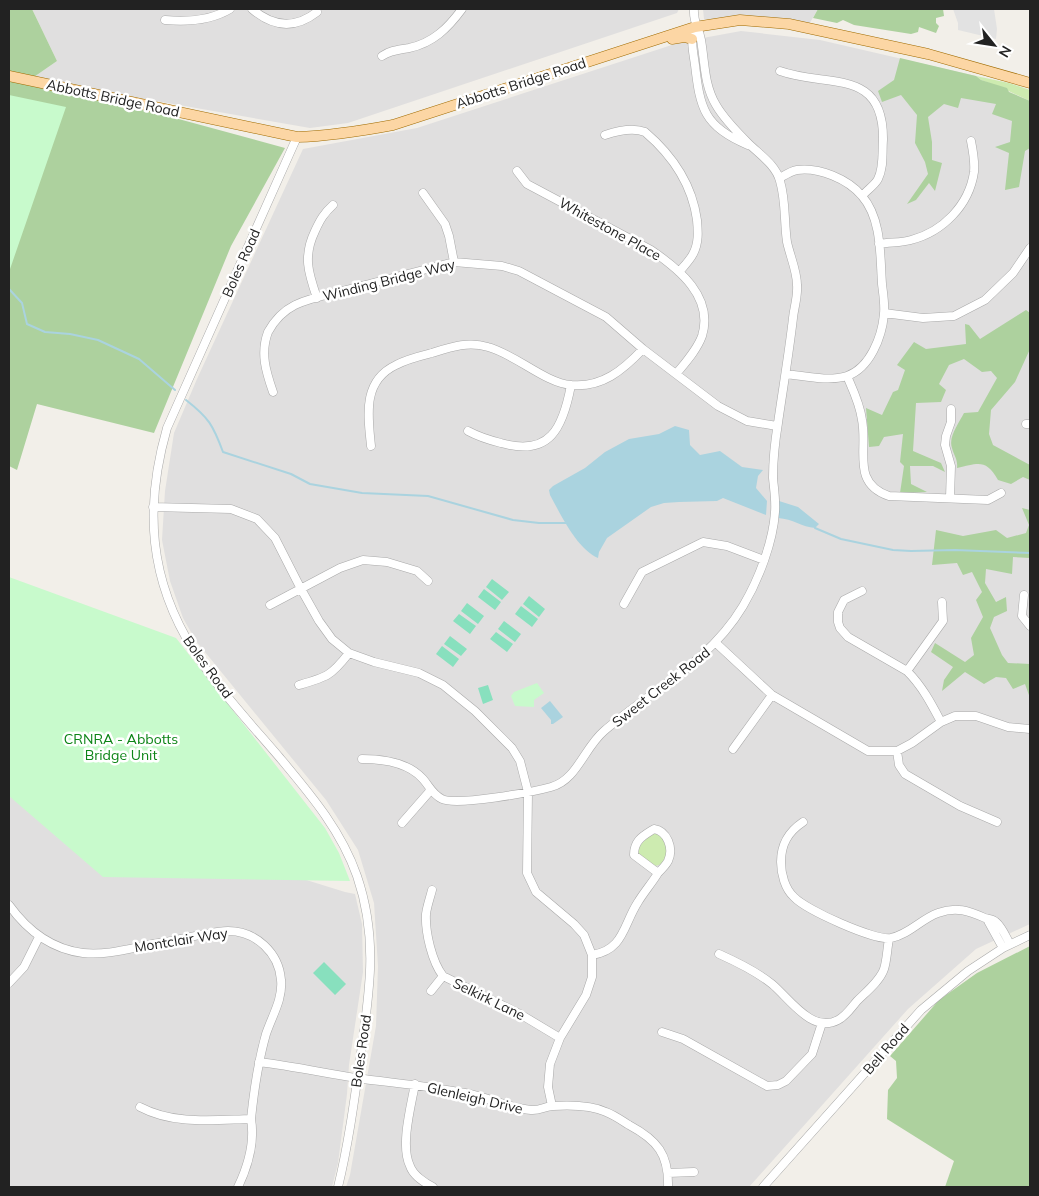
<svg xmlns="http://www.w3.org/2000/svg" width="1039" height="1196" font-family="Mulish,sans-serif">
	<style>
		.residential { fill: #e0dfdf }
		.grass { fill: #cdebb0 }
		.forest { fill: #add19e }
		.park { fill: #c8facc }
		.pitch { fill: #88e0be }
		.parking { fill: #e2e2e2 }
		.water { fill: #aad3df }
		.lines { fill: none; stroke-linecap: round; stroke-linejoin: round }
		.stream { stroke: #aad3df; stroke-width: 2 }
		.minor-casing { stroke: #a9a9a9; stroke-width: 9 }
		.major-casing { stroke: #a06b00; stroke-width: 11 }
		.minor { stroke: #fff; stroke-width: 8 }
		.major { stroke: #fcd6a4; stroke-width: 10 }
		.labels { text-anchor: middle; stroke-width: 5; stroke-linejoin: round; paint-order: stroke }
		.street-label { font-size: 14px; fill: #222; stroke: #fff }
		.park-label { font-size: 14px; fill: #0c8416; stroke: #fff }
	</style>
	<rect width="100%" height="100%" fill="#f2efe9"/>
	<path class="residential" d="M32,9H679L677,13L348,123L310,128L31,79L57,61Z
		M703,9H818L808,26L771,21L704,19Z
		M741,31L820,40L976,76L981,80L1000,86L1009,92L1030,101V924L976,949L908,1009L749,1187H346L350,1175L376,1026L378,966L374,903L358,850L326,800L196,641L183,618L170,581L162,540L165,491L174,433L197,379L303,149L417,128L681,42Z
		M9,788L345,892L355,894L362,924L363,972L349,1065L347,1094L338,1163L332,1187H9Z"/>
	<path class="grass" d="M976,76L1009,83L1030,90V101L1000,87L981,80Z
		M654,832H658C667,841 674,863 655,866C629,854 636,847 654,832Z"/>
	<path class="forest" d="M9,9H32L57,61L31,79L285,148L231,246L154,433L37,404L17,470L9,466Z
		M818,9H943L944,16L936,18V23L939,26L936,33L919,27L918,32L911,34L854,25L843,20L837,23L813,18Z
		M900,58L976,76L981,80L1007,88L1009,92L1030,101V148L1025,151L1019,187L1005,190L1009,153L995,147L1010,142L1012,121L992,114L996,104L961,98L958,108L944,104L928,117L932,142V160L942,163L935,191L929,183L916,200L907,204L928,174L925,162L915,143L917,115L901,95L882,102L878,91L894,80Z
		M1026,310L1030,313V349L1015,382L991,410L989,434L993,445L1030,465V480L1023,477L1011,484L998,480C986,459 979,463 957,468C958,459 954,456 952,448C948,437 959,423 964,413L978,412L997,378L991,371L982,372L964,359L949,365L939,384L946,390L941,402L916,403L913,451L941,463L945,472L933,466H910L911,484L927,492L900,493L904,466L900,462L903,434L884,437L879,446L869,447L866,408L882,415L893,392L898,390L905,370L897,365L914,342L926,349L966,344L965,324L969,325L980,339Z
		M1022,508L1030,510V558L1013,557L1012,574L986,569L985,583L996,602L1006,597L1007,611L994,617L990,628L1002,655L1008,663L1030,664V698L1025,684L1013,689L1006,678L996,677L984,684L965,672L942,691L944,680L953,667L931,652L935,643L965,662L974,655L971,638L983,617L976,600L982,592L972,572L963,575L957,563L932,565L936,530L963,536L996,530L1007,538L1026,533L1029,525Z
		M1030,946V1187H945L954,1161L887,1119L888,1090L897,1078L896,1061L890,1056L939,1000L977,973Z"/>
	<path class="park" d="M9,95L66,107L9,272Z
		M9,577L176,638L325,828L339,853L350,881L103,877L9,796Z
		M537,683L544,693L534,700V707L515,706L511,696L514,692Z"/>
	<path class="pitch" d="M492,579L509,592L502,600L486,587Z
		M484,589L501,602L495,610L478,597Z
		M529,596L545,609L539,617L523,604Z
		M467,603L484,616L478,624L461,611Z
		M521,606L538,619L532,627L515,614Z
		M459,614L476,626L470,634L453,621Z
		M504,621L521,634L515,642L498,629Z
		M496,632L513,644L507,652L490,639Z
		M450,636L467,649L461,656L444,644Z
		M442,646L459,659L453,667L436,654Z
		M488,685L493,700L483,704L478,688Z
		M324,962L346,984L335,995L313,973Z"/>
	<path class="parking" d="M953,9H994L997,29L996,39L958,30V23Z"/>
	<path class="water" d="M675,426L689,430L690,445L700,455L720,451L742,467L763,470L758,476L756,488L767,501L766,515L723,498L717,501L679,502L664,503L651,507L607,538L599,552L598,558C577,549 561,515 550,495L549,490L553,486L585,468L605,452L629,439L659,434Z
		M779,501L798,507L819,524L815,528C802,527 793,519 778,518Z
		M550,701L563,717L553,724H551V720L541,708Z"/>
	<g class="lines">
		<path class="stream" d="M9,289L22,303L27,324L45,332L70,334L98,340L139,359L175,390
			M186,400C209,418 213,425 223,452L291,474L310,484L362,493L428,496L513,520L539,523H567
			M815,528L841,539L893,550L911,551L955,550L1030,553"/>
		<defs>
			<path id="minor" d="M252,9C273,27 295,29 317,12
				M165,20C187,22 210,21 230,9
				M695,27C690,39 693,51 695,65C700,108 704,127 748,145
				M382,56C391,50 398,50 409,48C433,43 448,28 462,9
				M780,71C827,88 884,67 883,140C882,153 884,167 878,179C875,185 867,190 862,196
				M605,135C617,131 633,127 645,132C672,155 692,184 697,220C698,231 699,243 693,254C690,260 684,266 679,272
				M297,137L167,428C144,508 149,580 194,651C218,689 251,724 280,758C310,794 341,830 357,876C379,940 369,995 360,1060C354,1103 348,1146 338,1187
				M517,171L527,184L651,250C679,269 714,297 702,336C697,350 685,363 676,374
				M780,178C785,175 791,171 797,170C819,167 848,179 862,196C882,219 880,256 882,284C883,293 885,304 884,314C882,337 870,368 847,376C828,382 805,376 786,374
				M423,193L445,224L449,236L454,262
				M879,244C890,242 901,243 911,240C942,232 969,206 974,172C975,162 973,151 971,141
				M317,298C308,272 303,256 315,231C320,220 324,213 333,205
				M884,313L923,318L954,316L985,300L1013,273L1030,248
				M847,376C853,390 860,404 862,420C868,450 851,483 889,496L988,500L1001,493
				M273,392C266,372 260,353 268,332C274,321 283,311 295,305C312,297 332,294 350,289C384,280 419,271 454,262L502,266L519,271L606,317L643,349L718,406L747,421L777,426
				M1026,424H1030
				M468,431C479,437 489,440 501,443C550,457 563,428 571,385
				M371,446C368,416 362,381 396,365C407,359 420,356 432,353C451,347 468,341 488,347C515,354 545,383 571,385C602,388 623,370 643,349
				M950,498L951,466L945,445L946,436L951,422V409
				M153,507L231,509L257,519L275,538L301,589L319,621L332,639L349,653L374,662L419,673L443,685L475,711L512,748L520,761L528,792L527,873L536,892L574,924L584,935L592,955V977L586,995L560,1038L550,1064L548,1087L552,1106
				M862,591L844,600L838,612V622L840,628L848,637L907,671C922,686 931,703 941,722
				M1024,595L1022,616L1030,626
				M624,604L642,572L703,542L727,546L764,560
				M270,605L340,568L363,560L387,562L417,571L428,581
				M716,643L772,695L868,751H897L912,743L941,722L955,716H976L1008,727L1030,729
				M907,671L943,621L942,602
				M299,685C327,677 331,676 349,653
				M733,749L772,695
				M897,751L899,765L905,774L960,806L997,822
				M362,759C383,759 408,762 423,779C430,787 432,794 442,799C457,806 533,792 551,787C577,780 584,748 604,731C652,690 709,663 743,606C759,579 773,542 775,512C776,501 774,489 773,478C773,460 775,441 778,423C783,388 789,353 793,318C794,308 798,296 797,285C797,271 790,256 787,242C784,222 786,201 780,181C776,165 759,154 748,143C737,132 724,119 716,105C704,85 705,63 701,40C699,27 693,24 694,9
				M803,822C788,832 781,844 781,862C781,874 785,889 794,897C806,910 875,941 891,938C910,934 921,919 938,913C956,906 969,911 985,918C989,919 993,919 996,922C1002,927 1006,937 1010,944
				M402,823L430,791
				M654,829C667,831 674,848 668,861C666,865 662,869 658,873L634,855C634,840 643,836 654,829Z
				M432,890C430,898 427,906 426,914C425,932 432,962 443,976L520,1014L560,1038
				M9,905C27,930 51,949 83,953C102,955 120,951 139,947C150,944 161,943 172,941C190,937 209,932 228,931C256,931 279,953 281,980C283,999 272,1016 266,1034C258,1062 254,1090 251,1119C255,1142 248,1166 238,1187
				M987,919L1003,948
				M719,954C737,962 757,972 772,984C789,998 812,1034 838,1020C846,1016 851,1008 857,1001C866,992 880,981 884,969C887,960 887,949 889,939
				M592,955C624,950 623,925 638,902C644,892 652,883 658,873
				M9,983L24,967L39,937
				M431,991L443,976
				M662,1032L683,1039L767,1086L778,1085L786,1081L812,1054L822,1023
				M259,1062C292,1066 324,1073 356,1078C393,1083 429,1086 465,1093C488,1097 508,1108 531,1110C539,1111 546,1106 553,1106C570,1105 591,1105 606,1112C614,1115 621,1120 629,1125C657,1140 669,1154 668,1187
				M415,1084C411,1106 400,1146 410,1166C413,1175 425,1183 433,1187
				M140,1107C174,1125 213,1120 251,1119
				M668,1173L694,1172
				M763,1187L921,1010L968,971L1003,948L1030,935"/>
			<path id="major" d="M672,39L684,37L692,39
				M9,76L297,137C330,136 361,131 393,125L695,27L740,20L789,24L928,54L1030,83"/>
		</defs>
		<use href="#minor" class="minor-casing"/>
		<use href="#major" class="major-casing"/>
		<use href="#minor" class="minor"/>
		<use href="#major" class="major"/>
	</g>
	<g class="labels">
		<g class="street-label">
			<text transform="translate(521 83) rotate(-18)" y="5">Abbotts Bridge Road</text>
			<text transform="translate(113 98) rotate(12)" y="5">Abbotts Bridge Road</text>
			<text transform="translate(610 229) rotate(29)" y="5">Whitestone Place</text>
			<text transform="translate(241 263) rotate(-66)" y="5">Boles Road</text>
			<text transform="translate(389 280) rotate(-14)" y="5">Winding Bridge Way</text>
			<text transform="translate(208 667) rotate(54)" y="5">Boles Road</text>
			<text transform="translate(661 687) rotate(-38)" y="5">Sweet Creek Road</text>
			<text transform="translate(181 940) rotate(-9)" y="5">Montclair Way</text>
			<text transform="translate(489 999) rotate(26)" y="5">Selkirk Lane</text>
			<text transform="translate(886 1049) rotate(-49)" y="5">Bell Road</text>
			<text transform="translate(361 1051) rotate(-82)" y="5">Boles Road</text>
			<text transform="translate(475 1098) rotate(13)" y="5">Glenleigh Drive</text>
		</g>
		<g class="park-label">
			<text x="121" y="744">CRNRA - Abbotts<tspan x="121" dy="16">Bridge Unit</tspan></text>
		</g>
	</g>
	<rect width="1039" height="1196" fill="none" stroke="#222222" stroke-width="20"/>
	<g transform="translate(994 45) rotate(120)" stroke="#ffffff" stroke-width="4" paint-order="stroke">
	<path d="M0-4L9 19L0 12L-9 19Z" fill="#222222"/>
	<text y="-8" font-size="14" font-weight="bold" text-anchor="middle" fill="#222222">N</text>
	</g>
</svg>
